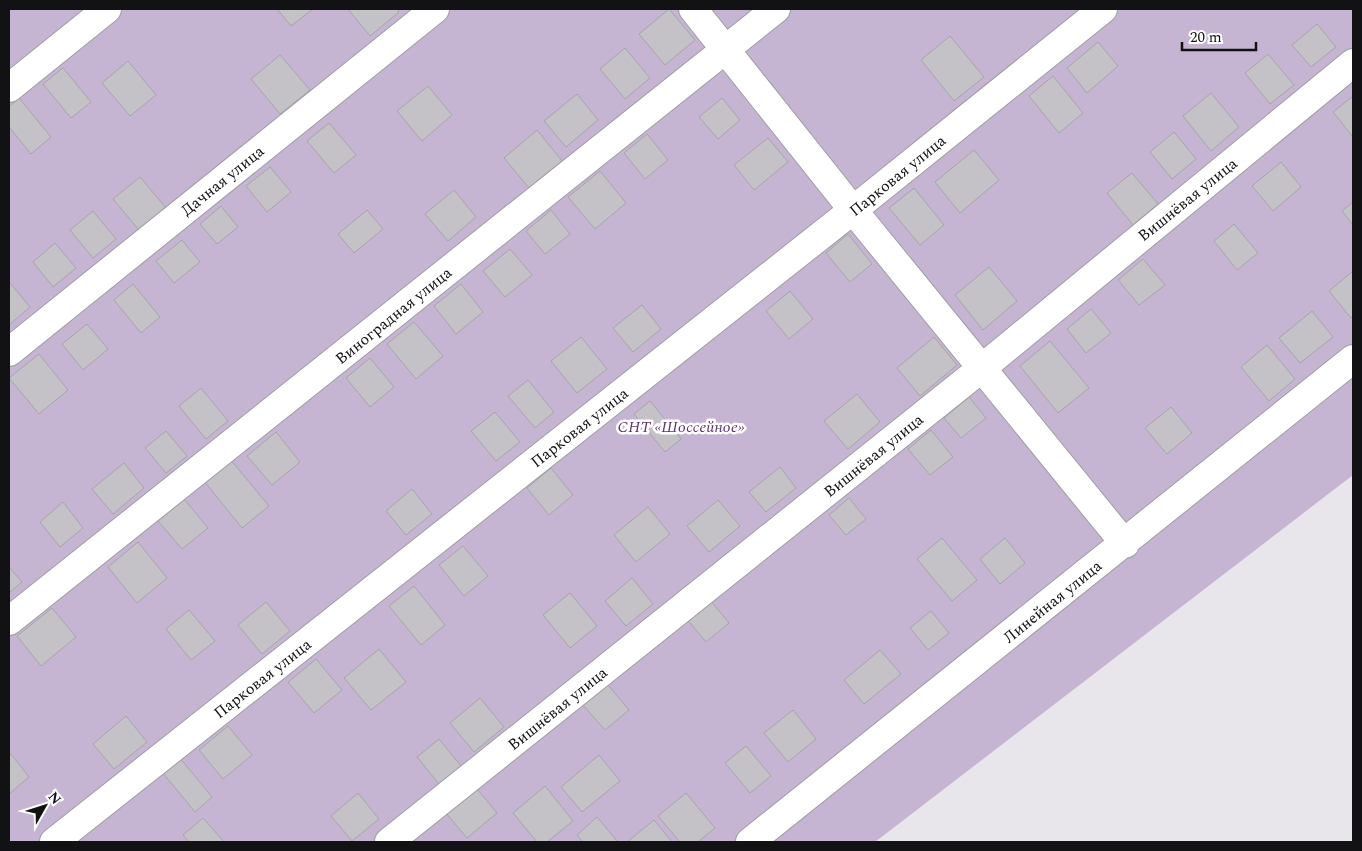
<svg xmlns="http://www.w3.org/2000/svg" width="1362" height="851" font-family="Spectral,serif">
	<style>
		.green { fill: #c5b5d3 }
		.building { fill: #c4c1c7; stroke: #a7a4aa }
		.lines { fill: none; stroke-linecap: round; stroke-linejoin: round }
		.minor-casing { stroke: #a09da3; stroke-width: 30 }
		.minor { stroke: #fff; stroke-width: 28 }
		.labels { text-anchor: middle; stroke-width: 5; stroke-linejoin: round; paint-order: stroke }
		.street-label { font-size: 16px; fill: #121113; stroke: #fff }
		.park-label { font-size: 16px; font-style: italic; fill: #593873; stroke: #fff }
	</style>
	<rect width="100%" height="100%" fill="#e8e5eb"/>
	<path class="green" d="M9,9H1353V475L875,842H9Z"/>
	<path class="building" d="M277,9H313L291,26Z
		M348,9H397L399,12L370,36Z
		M669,9L695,40L665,65L639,34Z
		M1317,24L1336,47L1311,67L1292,45Z
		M950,36L984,77L954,101L921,60Z
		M1098,42L1118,66L1087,93L1067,68Z
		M625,48L650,78L625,99L600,69Z
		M1268,54L1294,85L1270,104L1245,73Z
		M280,55L310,90L280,114L251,79Z
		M128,61L156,95L130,116L102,83Z
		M63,68L91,102L71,118L43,84Z
		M1053,76L1083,113L1059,133L1029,96Z
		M428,86L452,115L422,141L397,111Z
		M1211,93L1239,127L1211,151L1183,116Z
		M577,94L598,120L566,147L544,121Z
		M1353,96V137L1333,112Z
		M19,98L51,137L31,154L9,127V107Z
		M722,98L740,120L718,139L699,117Z
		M329,123L356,155L334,173L307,141Z
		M537,130L562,161L529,188L504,158Z
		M1174,132L1196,159L1172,179L1150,152Z
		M647,134L668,160L645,179L624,153Z
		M768,138L788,162L754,190L734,165Z
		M974,150L999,180L960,213L935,182Z
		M1281,162L1301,187L1273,211L1252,186Z
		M270,167L291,192L267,212L246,186Z
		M600,171L626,203L595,229L568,197Z
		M1132,173L1158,204L1133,225L1107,193Z
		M140,177L166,208L139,230L113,199Z
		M914,188L944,225L920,245L889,208Z
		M454,190L476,217L448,241L425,214Z
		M1353,202V225L1342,211Z
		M221,206L238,227L217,244L200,224Z
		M367,210L383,229L354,253L338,234Z
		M551,210L570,234L545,254L526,231Z
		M93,211L116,239L93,258L70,230Z
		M1234,224L1258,253L1237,270L1214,241Z
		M848,234L872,264L850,282L826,253Z
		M182,240L200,262L174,283L156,261Z
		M55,243L76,268L53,287L33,262Z
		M510,249L532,275L505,297L483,271Z
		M1143,259L1165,285L1139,305L1118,280Z
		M989,267L1017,301L983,330L955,295Z
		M1353,271V316L1351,318L1329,291Z
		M10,283L30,307L9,325V284Z
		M133,284L160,317L141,333L114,300Z
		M461,284L483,312L456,334L434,306Z
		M790,291L813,319L789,339L766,311Z
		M642,305L661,329L633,352L613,328Z
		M1091,309L1111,333L1086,353L1067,329Z
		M1312,311L1333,337L1300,363L1279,338Z
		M414,322L443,356L416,379L387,344Z
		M87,324L108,349L83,370L62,344Z
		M581,337L607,369L577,393L551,361Z
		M934,337L957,365L920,396L897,368Z
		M1050,341L1089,388L1058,413L1020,366Z
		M1267,345L1295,379L1269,401L1241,367Z
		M39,354L68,390L39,414L9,378Z
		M370,358L394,387L370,407L346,378Z
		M528,380L554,412L535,428L508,396Z
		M201,388L228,421L206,439L179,406Z
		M857,394L880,422L848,449L824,421Z
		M969,397L986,418L961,438L944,418Z
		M650,401L681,439L665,452L634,414Z
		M1171,407L1192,433L1167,454L1145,428Z
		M495,412L520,442L496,461L471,431Z
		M931,430L953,457L930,475L908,449Z
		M166,431L187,456L166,473L145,448Z
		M276,432L300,462L272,485L247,456Z
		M230,459L269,506L242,528L204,481Z
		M124,463L144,488L113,514L92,489Z
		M780,467L796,488L766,512L749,492Z
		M551,468L573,495L549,515L527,488Z
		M412,489L432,514L406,535L386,511Z
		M849,498L866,519L846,535L829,515Z
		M184,499L208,528L182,549L158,521Z
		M718,500L740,526L709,552L687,526Z
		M63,502L83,528L60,547L40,522Z
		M648,507L670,534L636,562L614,535Z
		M942,538L977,580L952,601L917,559Z
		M1005,538L1025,563L1000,584L980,559Z
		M138,542L167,578L137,603L108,567Z
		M463,546L488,576L464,596L439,565Z
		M9,567L22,582L9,593Z
		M632,578L653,604L626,626L605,601Z
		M414,586L445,625L421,645L389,606Z
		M570,593L597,626L570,648L543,615Z
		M710,600L729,623L706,642L687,619Z
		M266,602L290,631L262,654L238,625Z
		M52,608L76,637L41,666L17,636Z
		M189,610L215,641L191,660L166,629Z
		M931,611L949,633L928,650L910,628Z
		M379,649L406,682L371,710L344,678Z
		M880,650L901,674L864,704L844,680Z
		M316,659L342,690L314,713L288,682Z
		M608,685L629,710L605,730L583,705Z
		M480,698L504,727L474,752L450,723Z
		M793,710L816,739L788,762L764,733Z
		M126,716L147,742L114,769L93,744Z
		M228,726L252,755L223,779L199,750Z
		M439,739L461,766L439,784L417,757Z
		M746,746L771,776L750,793L725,763Z
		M11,754L29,777L9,794V756Z
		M599,755L620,781L582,812L561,787Z
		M179,757L212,797L195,812L162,772Z
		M545,786L573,821L547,842H537L513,813Z
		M476,788L497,813L467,838L446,813Z
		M358,793L379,819L352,841L331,816Z
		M686,793L715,828L698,842H680L658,816Z
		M597,817L618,842H583L577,835Z
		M203,818L224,842H189L183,835Z
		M654,820L672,842H627Z"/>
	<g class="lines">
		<defs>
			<path id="minor" d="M693,9L853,210L1125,544
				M9,88L107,9
				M9,352L435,9
				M9,621L776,9
				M54,842L853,210L1103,9
				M389,842L982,368L1353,63
				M750,842L1353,359"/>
		</defs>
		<use href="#minor" class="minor-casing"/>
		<use href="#minor" class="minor"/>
	</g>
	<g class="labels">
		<g class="street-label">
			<text transform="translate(897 175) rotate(-39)" y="6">Парковая улица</text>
			<text transform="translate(222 180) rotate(-39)" y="6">Дачная улица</text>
			<text transform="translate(1187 199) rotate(-39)" y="6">Вишнёвая улица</text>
			<text transform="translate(393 315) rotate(-39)" y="6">Виноградная улица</text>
			<text transform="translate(579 427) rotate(-38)" y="6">Парковая улица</text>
			<text transform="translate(873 455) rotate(-39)" y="6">Вишнёвая улица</text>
			<text transform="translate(1052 601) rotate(-39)" y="6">Линейная улица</text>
			<text transform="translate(262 678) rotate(-38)" y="6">Парковая улица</text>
			<text transform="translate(557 708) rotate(-39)" y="6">Вишнёвая улица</text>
		</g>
		<g class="park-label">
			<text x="681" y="432">СНТ «Шоссейное»</text>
		</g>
	</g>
	<rect width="1362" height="851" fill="none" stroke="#121113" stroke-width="20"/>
	<g transform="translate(45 806) rotate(51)" stroke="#ffffff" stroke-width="4" paint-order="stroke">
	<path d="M0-4L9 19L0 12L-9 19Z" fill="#121113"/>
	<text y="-8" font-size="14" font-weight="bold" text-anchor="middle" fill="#121113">N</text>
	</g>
	<path d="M1182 42v8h74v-8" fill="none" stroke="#121113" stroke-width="2.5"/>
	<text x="1190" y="42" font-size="15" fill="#121113" stroke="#ffffff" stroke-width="4" paint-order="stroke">20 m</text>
</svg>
